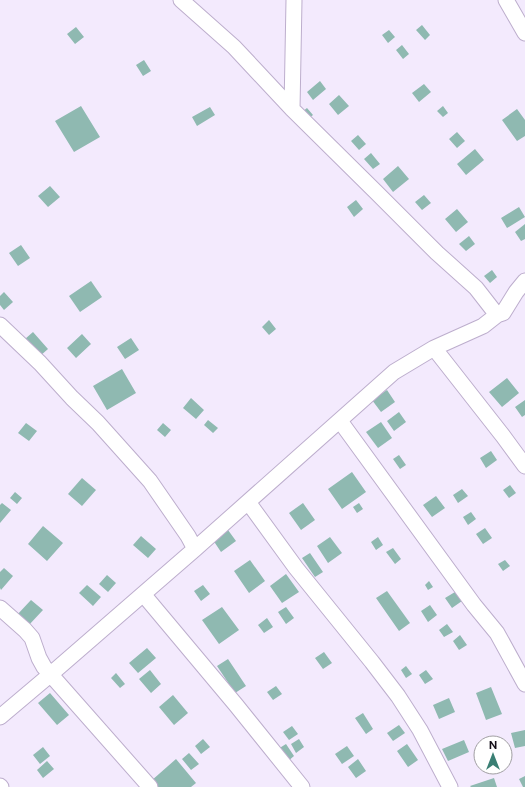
<svg xmlns="http://www.w3.org/2000/svg" width="525" height="787" font-family="'Public Sans',sans-serif">
	<style>
		.building { fill: #8fb9b1 }
		.lines { fill: none; stroke-linecap: round; stroke-linejoin: round }
		.street-casing { stroke: #bdaecd; stroke-width: 17 }
		.street { stroke: #fff; stroke-width: 15 }
	</style>
	<rect width="100%" height="100%" fill="#f3eafd"/>
	<path class="building" d="M422,25L430,35L425,40L416,30Z
		M76,27L84,37L75,44L67,34Z
		M389,30L395,37L388,43L382,35Z
		M402,45L409,54L403,59L396,50Z
		M144,60L151,71L143,76L136,65Z
		M320,81L326,89L313,100L307,92Z
		M424,84L431,92L419,102L412,93Z
		M339,95L349,106L338,115L329,104Z
		M81,106L100,137L74,152L55,121Z
		M443,106L448,113L443,117L437,111Z
		M210,107L215,115L197,126L192,117Z
		M307,108L313,115L308,119L302,112Z
		M517,109L525,120V136L517,141L502,120Z
		M457,132L465,141L457,148L449,139Z
		M358,135L366,144L359,150L351,141Z
		M475,149L484,160L466,175L457,164Z
		M371,153L380,164L373,169L364,159Z
		M398,166L409,179L393,192L383,179Z
		M50,186L60,197L48,207L38,196Z
		M424,195L431,203L422,210L415,202Z
		M356,200L363,209L354,217L347,207Z
		M519,207L525,217L507,228L501,218Z
		M457,209L468,222L456,232L445,219Z
		M525,224V239L521,241L515,232Z
		M469,236L475,244L466,251L459,244Z
		M21,245L30,258L18,266L9,253Z
		M492,270L497,277L490,283L484,276Z
		M91,281L102,297L80,312L69,296Z
		M4,292L13,302L4,310L0,305V296Z
		M269,320L276,329L269,335L262,327Z
		M33,332L48,349L40,356L25,339Z
		M82,334L91,344L76,358L67,348Z
		M131,338L139,350L125,359L117,347Z
		M122,369L136,393L107,410L93,386Z
		M507,378L519,393L502,407L489,392Z
		M387,390L395,402L381,412L372,400Z
		M191,398L204,410L196,419L183,408Z
		M525,400V415L522,417L515,407Z
		M399,412L406,422L394,431L387,421Z
		M208,420L218,428L213,433L204,425Z
		M381,422L392,438L378,448L366,432Z
		M26,423L37,431L29,441L18,433Z
		M163,423L171,430L165,437L157,430Z
		M491,451L497,460L486,468L480,458Z
		M399,455L406,465L400,469L393,459Z
		M352,472L366,492L342,509L328,489Z
		M82,478L96,490L82,506L68,494Z
		M510,485L516,493L509,498L503,490Z
		M462,489L468,496L458,503L453,495Z
		M15,492L22,498L17,504L10,498Z
		M436,496L445,508L432,517L423,505Z
		M2,503L11,510L0,523V505Z
		M303,503L315,520L301,530L289,513Z
		M359,503L363,509L357,513L353,507Z
		M471,512L476,519L468,525L463,517Z
		M43,526L63,543L47,561L28,544Z
		M485,528L492,538L483,544L476,534Z
		M228,530L236,541L221,552L213,540Z
		M141,536L156,549L148,558L133,545Z
		M330,537L342,553L328,563L317,546Z
		M378,537L383,545L376,550L371,542Z
		M393,548L401,559L395,564L386,552Z
		M310,553L323,572L315,577L302,558Z
		M250,560L265,581L249,593L234,571Z
		M505,560L510,566L503,571L498,564Z
		M4,568L13,576L1,590L0,588V572Z
		M286,574L299,592L282,603L270,586Z
		M107,575L116,583L108,592L99,584Z
		M429,581L433,587L428,590L425,585Z
		M87,585L101,597L93,606L79,593Z
		M203,585L210,594L201,601L194,591Z
		M387,591L410,623L399,631L376,598Z
		M455,592L462,601L452,608L445,598Z
		M31,600L43,610L28,626L16,616Z
		M430,605L437,615L428,622L421,611Z
		M222,607L239,630L219,644L202,620Z
		M286,607L294,618L286,624L278,612Z
		M267,618L273,627L264,633L258,625Z
		M447,624L453,632L444,637L439,630Z
		M460,635L467,645L459,650L453,641Z
		M147,648L156,658L138,673L129,663Z
		M324,652L332,663L323,669L315,658Z
		M228,659L246,686L235,693L217,666Z
		M406,666L412,674L406,678L401,670Z
		M150,670L161,684L151,693L139,679Z
		M426,670L433,679L425,684L419,675Z
		M116,673L125,684L120,688L111,678Z
		M276,686L282,694L273,700L267,692Z
		M491,687L502,714L486,720L476,693Z
		M50,693L69,715L57,725L38,703Z
		M173,695L188,713L174,725L159,707Z
		M449,698L455,712L439,719L433,705Z
		M363,713L373,729L366,734L355,718Z
		M399,725L405,733L393,741L387,733Z
		M292,726L298,734L289,740L283,732Z
		M525,730V746L515,748L511,733Z
		M203,739L210,747L201,754L195,746Z
		M299,739L304,747L296,753L291,744Z
		M464,740L469,752L448,761L442,749Z
		M286,744L294,756L287,762L278,749Z
		M407,744L418,760L408,767L397,751Z
		M347,746L354,756L342,764L335,754Z
		M43,747L50,756L40,764L33,755Z
		M189,753L199,764L191,770L182,759Z
		M176,759L196,783L191,787H156L151,781Z
		M358,759L366,771L356,778L348,767Z
		M47,761L54,769L43,778L37,770Z
		M525,776V787H523L519,779Z
		M494,778L497,787H471L470,786Z"/>
	<g class="lines">
		<defs>
			<path id="street" d="M181,0L234,47L292,109L376,192L437,253L476,288L497,315
				M506,0L525,33
				M292,109L294,0
				M0,325L40,363L72,398L98,423L150,481L188,536L195,549
				M434,348L503,436L525,466
				M340,421L474,605L497,633L525,684
				M248,502L296,568L372,662L398,696L420,730L450,787
				M143,594L236,705L302,787
				M0,608L25,630L32,638L39,658L44,667L150,787
				M0,717L51,674L195,549L394,372L434,348L483,326L497,315L503,313L516,292L525,281
				M0,786L1,787"/>
		</defs>
		<use href="#street" class="street-casing"/>
		<use href="#street" class="street"/>
	</g>
	<g transform="translate(493 755)"><circle r="19" fill="#ffffff" stroke="#a19fa3"/>
	<path d="M0-3L7 15L0 10L-7 15Z" fill="#3a7f74"/>
	<text y="-6" font-size="11" font-weight="bold" text-anchor="middle" fill="#130e18">N</text>
	</g>
</svg>
